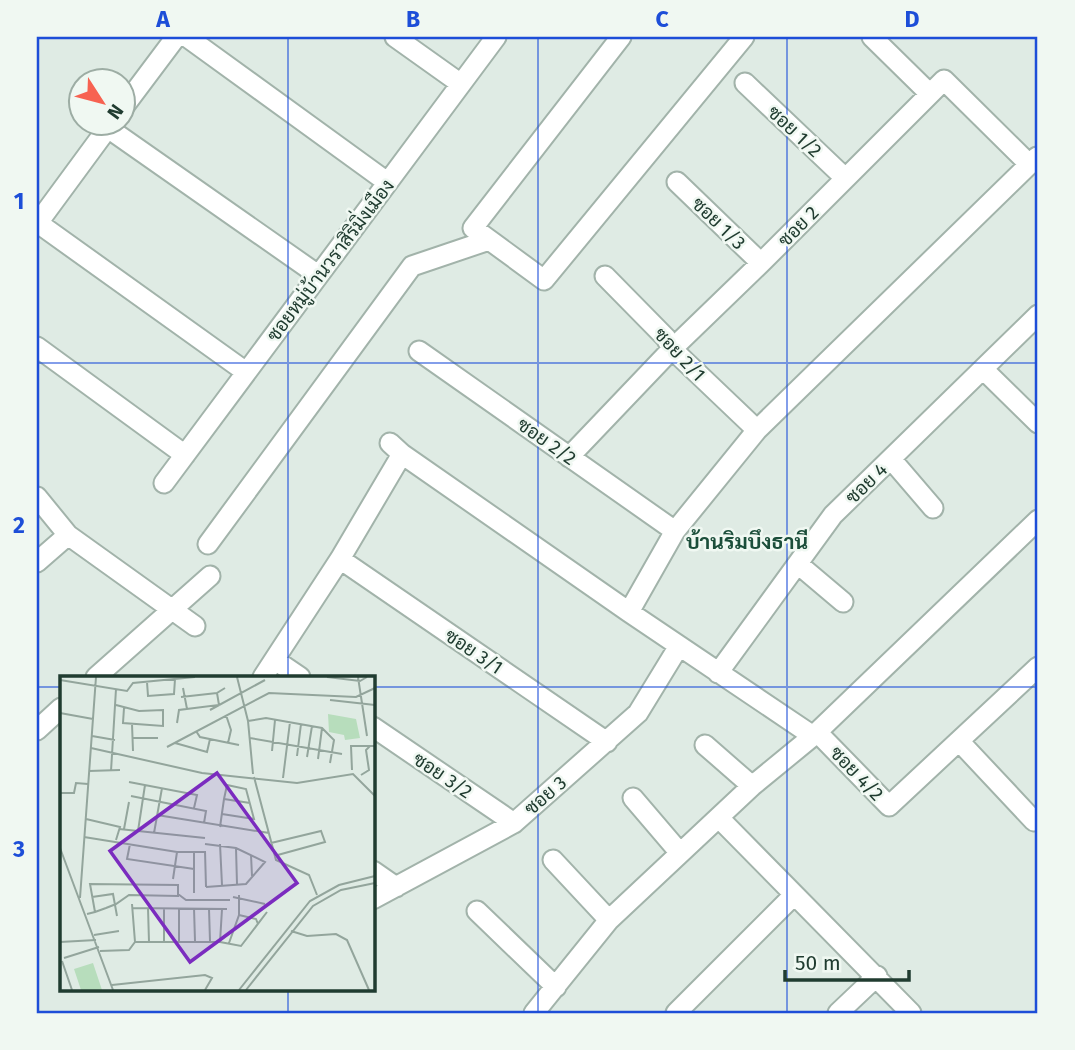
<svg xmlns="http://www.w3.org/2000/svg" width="1075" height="1050" font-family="'Fira Sans',Sarabun,sans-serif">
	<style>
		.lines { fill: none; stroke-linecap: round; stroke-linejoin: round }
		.minor-casing { stroke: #a2b3aa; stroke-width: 23 }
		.minor { stroke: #fff; stroke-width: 19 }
		.grid { fill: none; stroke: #1d4ed8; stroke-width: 2; stroke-opacity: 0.55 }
		.labels { text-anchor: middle; stroke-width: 5; stroke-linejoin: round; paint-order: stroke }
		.street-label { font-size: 19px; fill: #203c30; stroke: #f0f8f2 }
		.neighbourhood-label { font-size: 21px; font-weight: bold; fill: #1b4e3a; stroke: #f0f8f2 }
		.inset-road { fill: none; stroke: #93a59c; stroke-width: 2 }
		.view { fill: #7b2cbf; fill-opacity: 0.15; stroke: #7b2cbf; stroke-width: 3.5 }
		.inset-edge { fill: none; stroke: #203c30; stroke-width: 3.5 }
		.neatline { fill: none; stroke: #1d4ed8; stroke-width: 2.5 }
		.grid-label { font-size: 23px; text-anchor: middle; font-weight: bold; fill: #1d4ed8 }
	</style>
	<rect width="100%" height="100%" fill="#dfebe4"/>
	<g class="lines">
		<defs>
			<path id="minor" d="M187,37L387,182
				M395,37L461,84
				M621,37L473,228L544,280L744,37
				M872,37L929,93
				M745,83L845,178
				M122,109L176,37
				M108,128L318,275
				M677,182L761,263
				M38,223L246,372
				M37,224L112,122
				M605,276L666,338L672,349L757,430
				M37,347L185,455
				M419,351L675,531
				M983,369L1038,423
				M390,443L402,454L629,612L813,736
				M569,457L672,349L761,263L944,80L1029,164
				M891,459L933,508
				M164,483L496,37
				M37,497L68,535L195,626
				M208,544L412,266L489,240
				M340,559L607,742
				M37,562L68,535
				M798,564L843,602
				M629,612L675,531L757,430L1037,157
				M275,660L300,677
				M718,673L833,515L1038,315
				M96,677L210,576
				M263,677L340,559L402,454
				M373,727L514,823
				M37,730L61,708
				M817,732L889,806L1038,667
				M959,741L1034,821L1038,818
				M705,745L752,786
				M633,798L680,853
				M719,818L911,1013
				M553,860L609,920
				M373,871L396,887
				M373,899L514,823L638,713L679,646
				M477,911L556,987
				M534,1013L609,920L752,786L813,736L1038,520
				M676,1013L794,895
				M838,1013L877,976"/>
		</defs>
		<use href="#minor" class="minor-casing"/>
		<use href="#minor" class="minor"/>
	</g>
	<path class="grid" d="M288,37V677M538,37V1013M787,37V1013M37,363H1038M37,687H61M373,687H1038M288,989V1013"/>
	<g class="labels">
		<g class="street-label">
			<text transform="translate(795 131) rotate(43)" y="7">ซอย 1/2</text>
			<text transform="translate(719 223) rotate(44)" y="7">ซอย 1/3</text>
			<text transform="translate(798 226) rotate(-45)" y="7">ซอย 2</text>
			<text transform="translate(330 260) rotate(-53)" y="7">ซอยหมู่บ้านวราสิริมิ่งเมือง</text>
			<text transform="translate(680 354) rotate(47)" y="7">ซอย 2/1</text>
			<text transform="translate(547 441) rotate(35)" y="7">ซอย 2/2</text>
			<text transform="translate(866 483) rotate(-44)" y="7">ซอย 4</text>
			<text transform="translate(474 651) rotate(34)" y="7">ซอย 3/1</text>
			<text transform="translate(857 773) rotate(46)" y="7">ซอย 4/2</text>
			<text transform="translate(443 775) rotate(34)" y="7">ซอย 3/2</text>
			<text transform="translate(545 795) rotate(-41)" y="7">ซอย 3</text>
		</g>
		<g class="neighbourhood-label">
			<text x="747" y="549">บ้านริมบึงธานี</text>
		</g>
	</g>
	<g transform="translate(60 676)">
		<rect width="315" height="315" fill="#dfebe4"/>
		<path d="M268,38L296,43L300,62L285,64L284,59L269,56ZM33,287L42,314H21L14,293Z" fill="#b7ddbc"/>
		<path class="inset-road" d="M177,1L188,45L193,98M267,1L300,5L307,1M298,1L307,60M0,4L67,15L73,7L135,1M87,6L88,20L114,18L115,3M123,12L127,33M121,21L157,17M270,24L315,29M56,29L79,35L103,34V50L63,47L64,32M150,34L205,4M0,37L33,43M166,39L171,54L168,67M188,45L206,42L262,52L274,64L270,87M117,47L119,34L159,29L157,17L165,12M72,48L73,75M136,55L140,61L179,69M32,60L55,64M72,62H98M190,62L282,78M115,67L147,76L150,63M107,71L209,17L296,21L315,12M31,72L142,97L237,107L293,98L315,120M212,75L215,44M237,80L241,48M247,81L252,50M258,83L262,52M292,94L291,70H315M29,95L60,94M51,95L56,13M301,99L309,94L306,74L310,70M194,101L216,184L249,199L257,219M223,102L230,46M69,106L137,119L134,132M0,117H14L16,107L28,108M71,120L146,135L144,147M164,123L190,127M97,139L209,157M26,143L60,151L56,164M160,151L164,123L167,109L186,113L194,143L162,138M59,153L145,162M64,153L69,126M78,155L85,109M94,157L102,112M24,161L117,176H145M211,167L261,155L265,166L214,180M70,168L67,183L134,193M145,168L176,172L205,186L186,208L146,211M160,168L162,209M0,172L53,314M176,172L177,208M145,175L146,211M134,177V217M191,179L192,200M113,203L117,176M118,218L126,224H170M32,221L53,218L57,240M173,221L205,228M20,222L36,1M72,228L75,266M72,232L167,233M88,232L89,266M104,232V265M119,232V265M134,232L135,265M149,233L150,265M27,238L35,236L46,232L56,228L69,219L118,220V209L30,208L35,236M179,239L196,243L198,248M231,255L247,260L276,258L287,264L309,314M34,259L59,255M0,266L36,264M160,266L181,270L207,236M169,267L179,239V219M40,275L69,274L75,266H160L162,233M4,282L39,271M2,285L12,314M52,309L145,299L152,302L145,314M179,314L250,225L279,209L315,200M186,314L253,230L281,214L315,207"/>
		<path class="view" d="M157,97L237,207L130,286L50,175Z"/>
		<rect width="315" height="315" class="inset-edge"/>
	</g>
	<rect width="1075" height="1050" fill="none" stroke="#f0f8f2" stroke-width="77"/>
	<g transform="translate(102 102) rotate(126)"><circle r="33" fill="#f0f8f2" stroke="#9dada4" stroke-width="2"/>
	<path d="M0-5L12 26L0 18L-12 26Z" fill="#f76251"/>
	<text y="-10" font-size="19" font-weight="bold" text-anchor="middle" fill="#203c30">N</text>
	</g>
	<path d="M785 970v10h124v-10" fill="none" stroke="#203c30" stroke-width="3.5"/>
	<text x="795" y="970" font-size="21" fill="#203c30" stroke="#f0f8f2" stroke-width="5" paint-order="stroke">50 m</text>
	<rect x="38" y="38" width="998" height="974" class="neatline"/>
	<g class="grid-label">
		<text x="163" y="27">A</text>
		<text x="413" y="27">B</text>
		<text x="662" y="27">C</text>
		<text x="912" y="27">D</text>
		<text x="19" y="209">1</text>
		<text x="19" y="533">2</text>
		<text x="19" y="857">3</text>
	</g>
</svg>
